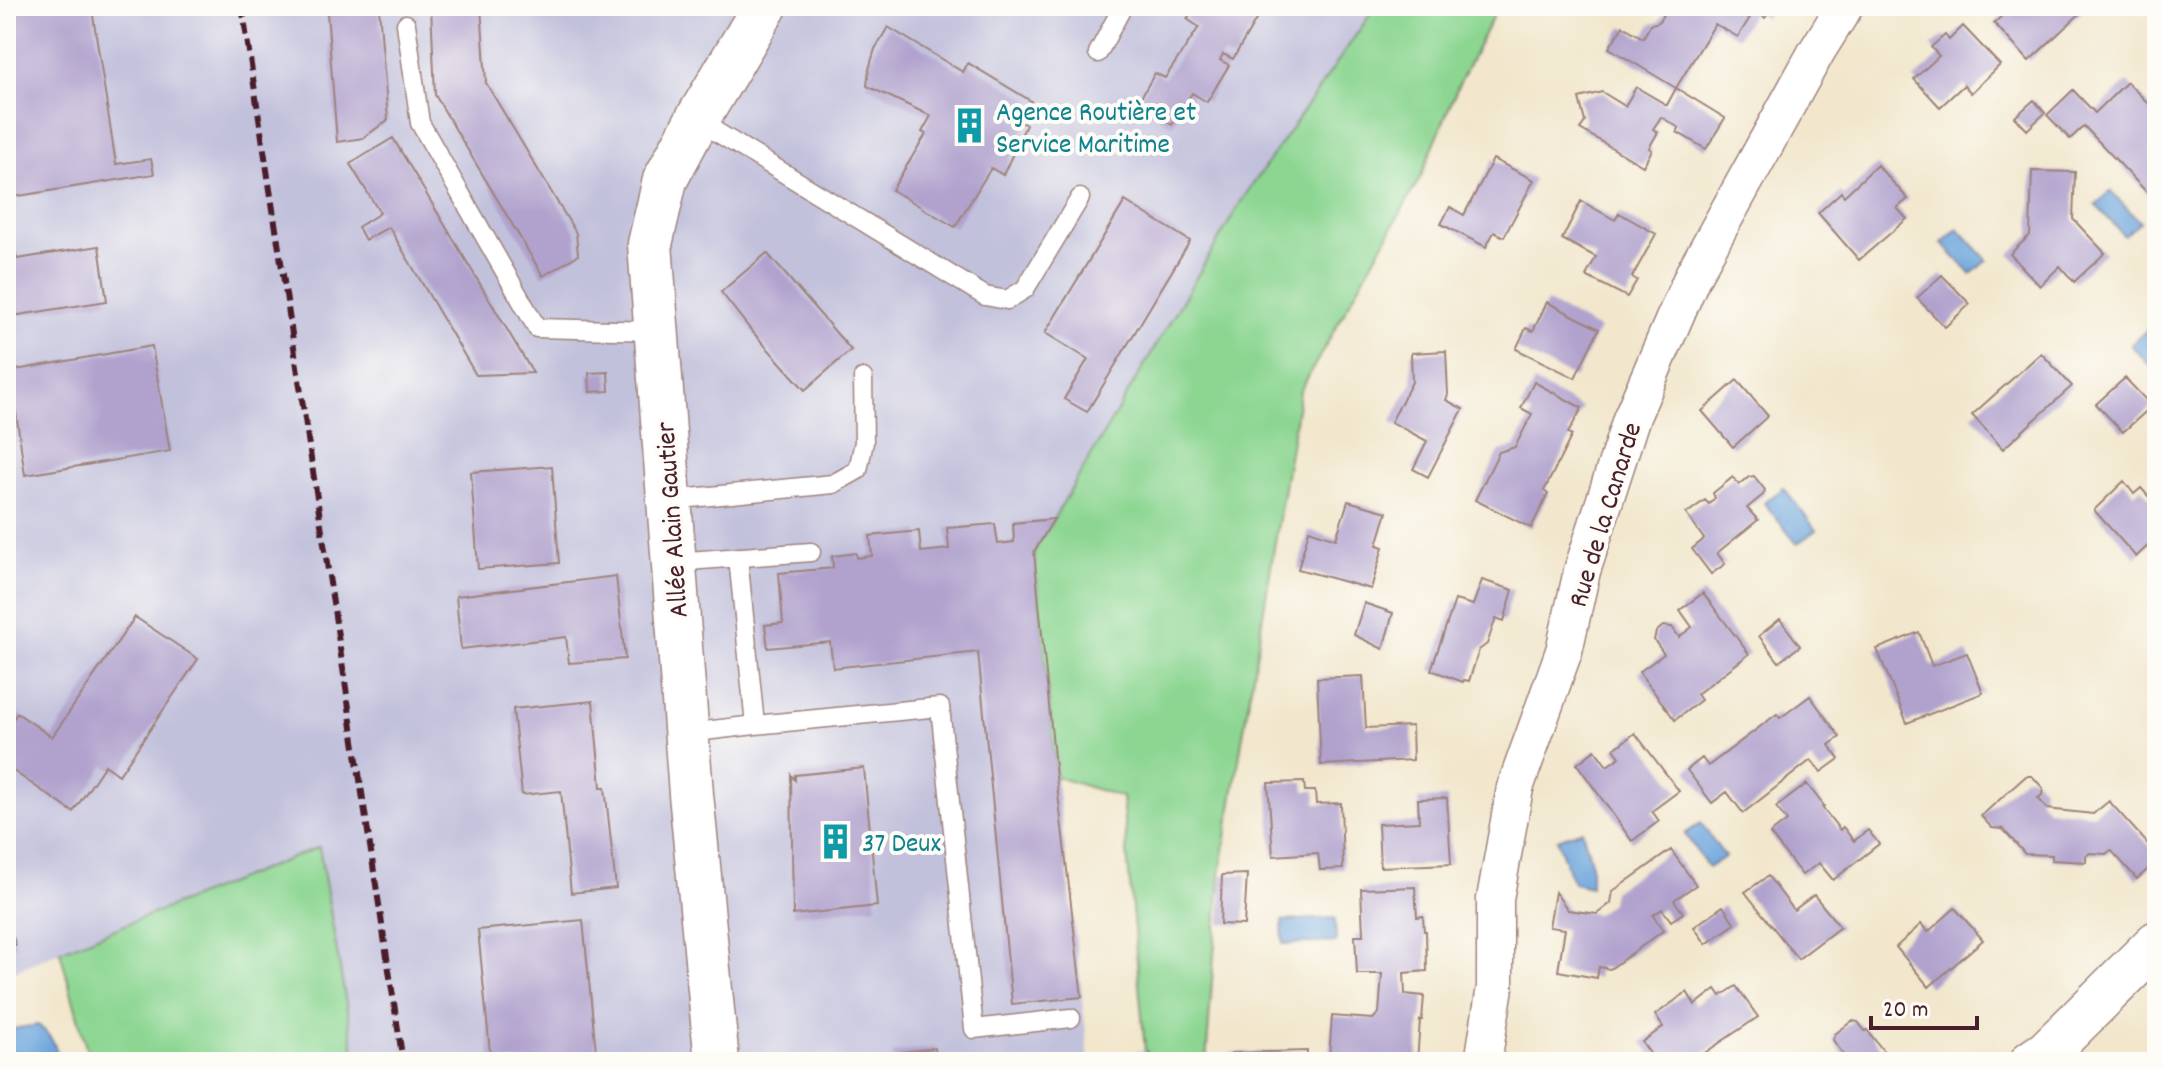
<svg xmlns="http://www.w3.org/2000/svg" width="2163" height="1068" font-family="Dekko,sans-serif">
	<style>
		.industrial { fill: #c2c1dc }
		.green { fill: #8cd692; stroke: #6b7a5e; stroke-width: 2 }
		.water { fill: #6da5dc; stroke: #5c6284; stroke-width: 2 }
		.building { fill: #b0a2cd }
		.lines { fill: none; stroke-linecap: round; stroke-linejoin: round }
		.service-casing { stroke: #9e837c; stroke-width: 21 }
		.minor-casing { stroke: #9e837c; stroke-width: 39 }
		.tertiary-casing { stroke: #9e837c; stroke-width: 47 }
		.service { stroke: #fff; stroke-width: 18 }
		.minor { stroke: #fff; stroke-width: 36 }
		.tertiary { stroke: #fff; stroke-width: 44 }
		.rail { stroke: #4a1f2b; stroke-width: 6; stroke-dasharray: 12 6; stroke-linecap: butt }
		.labels { text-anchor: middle; stroke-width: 8; stroke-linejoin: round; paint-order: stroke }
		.culture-label { font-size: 28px; fill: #0d838f; stroke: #fdfcf7; text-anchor: start }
		.street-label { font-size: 28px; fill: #4a1f2b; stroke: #fdfcf7 }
	</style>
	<rect width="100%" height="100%" fill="#fdfcf7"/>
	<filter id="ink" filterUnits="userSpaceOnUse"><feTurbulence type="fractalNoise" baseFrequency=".0125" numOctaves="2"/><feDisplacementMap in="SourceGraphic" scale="16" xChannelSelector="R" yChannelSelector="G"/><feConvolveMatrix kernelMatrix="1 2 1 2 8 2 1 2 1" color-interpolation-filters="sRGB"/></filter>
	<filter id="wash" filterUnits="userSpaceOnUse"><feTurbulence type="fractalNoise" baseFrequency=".006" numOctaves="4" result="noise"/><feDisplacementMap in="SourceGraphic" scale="32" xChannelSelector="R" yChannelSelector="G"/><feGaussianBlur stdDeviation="1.8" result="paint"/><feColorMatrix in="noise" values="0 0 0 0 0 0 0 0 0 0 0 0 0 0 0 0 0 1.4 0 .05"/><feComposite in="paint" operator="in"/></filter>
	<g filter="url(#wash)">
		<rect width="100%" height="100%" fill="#f2e7cd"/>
		<path class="industrial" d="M6,6H1376L1056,777L1089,1059L1145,1050L1154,1058V1062H356L318,848L60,951L6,975Z"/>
		<path class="green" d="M1376,6H1498L1458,86L1421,176L1300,391L1220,874L1206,1062H1154L1153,1058L1145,1050L1122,797L1056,777L1034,552L1242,200Z
			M319,847L356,1062H90L60,951Z"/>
		<path class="water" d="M2110,191L2140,222L2124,236L2096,205Z
			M1958,228L1987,260L1971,274L1942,243Z
			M2157,320V366L2153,369L2131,345Z
			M1784,488L1816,530L1797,544L1764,503Z
			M1701,823L1725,857L1708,868L1685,834Z
			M1582,830L1591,862V887L1573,883L1557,839Z
			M1335,918L1336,942L1283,944L1282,921Z
			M38,1025C52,1036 56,1046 60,1062H6V1032L18,1028Z"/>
		<g id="blocks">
			<path class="building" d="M6,6H102V8L92,9L116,164L151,159L154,174L6,198Z
				M431,6H481L486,83L576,233L578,255L543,276L435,95Z
				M1195,6H1264L1233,59L1223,54L1220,60L1229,65L1207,102L1192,93L1172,125L1137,104L1155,73L1165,78L1199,27L1187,19Z
				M1669,6H1773L1765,18L1754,11L1738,37L1715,24L1676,88L1725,118L1706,149L1677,132L1679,128L1661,117L1653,129L1658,132L1649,148L1652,150L1643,166L1580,129L1585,122L1579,98L1602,92L1625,106L1636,87L1667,105L1676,88L1609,48L1623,26L1643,38L1651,24L1659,22Z
				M2013,6H2088L2029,61L1994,23Z
				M379,8L388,120L363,138L337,142L327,12Z
				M1963,26L2000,65L1971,93L1964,85L1940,107L1914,79L1939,56L1931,47L1945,35L1949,40Z
				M888,27L963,72L968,63L1031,101L1019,121L1026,125L1003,175L991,168L955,227L892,190L926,134L922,132L931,116L867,86L869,69L875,49Z
				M2127,82L2157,112V196L2153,199L2084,126L2070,139L2047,115L2073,90L2095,113Z
				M2034,100L2045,113L2027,130L2015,117Z
				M393,138L533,373L476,375L389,227L365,240L358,227L380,213L350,164Z
				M1493,159L1534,180L1504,237L1494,232L1486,247L1441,224L1450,207L1464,215Z
				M1877,165L1908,199L1897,208L1907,219L1859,260L1818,213L1841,192L1844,196Z
				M2032,171L2075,172L2073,219L2105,253L2074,282L2060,266L2040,286L2010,254L2030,235Z
				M1125,201L1190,241L1087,412L1064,399L1088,359L1045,333Z
				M1581,201L1615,220L1619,213L1656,234L1632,277L1637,280L1627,297L1586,276L1596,257L1562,239Z
				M99,246L107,301L6,317V251L15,250L17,259Z
				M767,253L851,350L805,390L750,329L721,292Z
				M1942,275L1970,304L1945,327L1917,298Z
				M1547,302L1599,329L1575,378L1516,349L1526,328L1533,331Z
				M152,346L170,451L25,475L10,371Z
				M1446,351L1448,394L1446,400L1463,409L1428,477L1413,469L1427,441L1391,422L1412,382L1411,353Z
				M2041,353L2072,386L2003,449L1972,415Z
				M608,372L609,391L590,392L589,373Z
				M2125,378L2149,403L2157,395V411L2152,406L2123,432L2096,404Z
				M1737,380L1768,416L1733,447L1702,411Z
				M1534,382L1582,408L1568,433L1572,435L1544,491L1548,494L1531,528L1475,500L1499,452L1515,447L1532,414L1521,408Z
				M552,466L559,563L478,569L471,472Z
				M1754,476L1765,490L1763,495L1747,508L1758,520L1717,553L1725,564L1711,574L1692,549L1704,539L1686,514L1705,500L1709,504L1715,498L1713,493L1733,477L1739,485L1749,477Z
				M2124,481L2134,494L2141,488L2150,498L2157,492V537L2136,557L2094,510Z
				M1348,501L1387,512L1377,545L1383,547L1371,589L1298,569L1309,530L1336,539Z
				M1054,519L1034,552L1056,777L1082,997L1012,1004L978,652L833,668L830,642L768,648L765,625L783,623L779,573L833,568L832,556L856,553L857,558L872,556L870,536L919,531L921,552L949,549L947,528L995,524L998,544L1014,542L1013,523Z
				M616,576L625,659L569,663L566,637L461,649L456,596Z
				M1482,580L1513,590L1504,621L1496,618L1487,644L1479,650L1469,681L1464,680L1463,682L1431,670L1455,600L1473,605Z
				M1703,593L1749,654L1697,694L1701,700L1675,720L1639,672L1664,654L1654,640L1656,632L1663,626L1672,627L1679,637L1692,627L1680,610Z
				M1364,603L1393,613L1383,649L1354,635Z
				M135,617L198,659L119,775L105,765L73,812L6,766V730L17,713L52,737Z
				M1780,619L1800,646L1779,662L1759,636Z
				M1919,632L1932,666L1967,653L1983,693L1907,723L1877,649Z
				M1363,676L1366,728L1412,726L1413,760L1321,765L1317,678Z
				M1810,696L1840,737L1829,745L1839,759L1821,772L1811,760L1743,813L1727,792L1712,803L1687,770L1702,758L1708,766L1777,714L1780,718Z
				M593,701L601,787H605L616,888L571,893L561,791L522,795L513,709Z
				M1635,733L1679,791L1652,811L1659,821L1632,841L1577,764L1595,750L1607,766L1620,757L1614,749Z
				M864,768L877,906L793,915L791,775L795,780V775Z
				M2026,776H2032L2043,788L2042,795L2038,798L2047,809L2093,814L2109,801L2157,854V861L2137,879L2111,850L2106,854L2090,853L2086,856V862L2052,860V855L2025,854L2003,829L1992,828L1981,816Z
				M1304,782L1305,791H1315L1316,804L1341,803L1343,869L1320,870L1318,853L1273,856L1268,783Z
				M1807,784L1824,806L1822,807L1840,830L1843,827L1854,841L1868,830L1879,844L1833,880L1819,863L1802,875L1770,834L1787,821L1776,807Z
				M1447,798L1451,864L1380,867L1378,824L1419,822L1418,799Z
				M1671,850L1696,885L1674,900L1683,913L1671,921L1662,909L1653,915L1663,931L1610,969L1599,967L1597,978L1558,971L1565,929L1549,927L1555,892L1568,910L1597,914L1611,903L1613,891Z
				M1247,874L1244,925L1220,924L1222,875Z
				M1768,876L1794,910L1814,895L1840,927L1798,959L1745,892Z
				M1415,887L1417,917L1423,916L1424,931H1426L1427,971L1404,973L1405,994L1424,996L1422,1020H1420L1417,1062L1329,1057L1332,1016L1373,1019L1379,1013L1382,974H1357L1355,935H1363L1361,889Z
				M1723,906L1735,924L1706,944L1694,927Z
				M1955,908L1983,940L1929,987L1896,947L1921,924L1928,932Z
				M6,920L16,945L6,949Z
				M583,920L597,1062H491L478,930Z
				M1736,986L1758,1017L1691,1062H1656L1642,1042L1663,1027L1655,1015L1687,992L1695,1005L1716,989L1721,996Z
				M1852,1021L1858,1022L1865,1031L1867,1030L1892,1062H1849L1833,1040L1835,1034Z
				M935,1048L937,1062H894L893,1053Z
				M1307,1051V1062H1217V1060L1231,1058V1053Z"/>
		</g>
	</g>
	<g filter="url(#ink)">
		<use href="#blocks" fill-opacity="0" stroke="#9e837c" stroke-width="2"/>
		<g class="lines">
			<defs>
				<path id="service" d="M406,24L420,123L537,328L655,331
					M1098,53L1123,6
					M697,120L985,296L1007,300L1025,289L1080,198
					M670,500L833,484L858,470L864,442L863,378
					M674,562L811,552
					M755,725L940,707L974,1029L1071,1018
					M687,733L755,725L738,557"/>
				<path id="minor" d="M1483,1062L1495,987V899L1515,788L1564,651L1582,571L1631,419L1693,275L1817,51L1845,6"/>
				<path id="tertiary" d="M717,1062L691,794L650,244L665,180L697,120L765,6
					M2032,1062L2047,1052L2157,943"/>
			</defs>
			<use href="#service" class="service-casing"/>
			<use href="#minor" class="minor-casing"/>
			<use href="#tertiary" class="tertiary-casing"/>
			<use href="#service" class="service"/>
			<use href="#minor" class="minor"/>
			<use href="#tertiary" class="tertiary"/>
			<path class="rail" d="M242,6L403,1062"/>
		</g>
	</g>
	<defs>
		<symbol id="building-bare" viewBox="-9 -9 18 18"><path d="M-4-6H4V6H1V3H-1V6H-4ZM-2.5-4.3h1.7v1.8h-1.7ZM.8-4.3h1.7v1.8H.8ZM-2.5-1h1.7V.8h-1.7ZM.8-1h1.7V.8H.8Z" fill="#0f9aa8" stroke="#fdfcf7" stroke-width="2.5" paint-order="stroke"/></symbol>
	</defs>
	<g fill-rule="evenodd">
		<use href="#building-bare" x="944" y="100" width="51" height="51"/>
		<use href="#building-bare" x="810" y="816" width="51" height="51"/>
	</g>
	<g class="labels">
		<g class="culture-label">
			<text x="996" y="120">Agence Routière et<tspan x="996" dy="32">Service Maritime</tspan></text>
			<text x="862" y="851">37 Deux</text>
		</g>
		<g class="street-label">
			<text transform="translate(1603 514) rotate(-73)" y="10">Rue de la Canarde</text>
			<text transform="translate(670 520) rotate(-94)" y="10">Allée Alain Gautier</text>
		</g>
	</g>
	<rect width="2163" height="1068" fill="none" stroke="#fdfcf7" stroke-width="32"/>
	<path d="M1871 1016v12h106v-12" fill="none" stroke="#4a1f2b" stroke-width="4"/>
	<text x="1883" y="1016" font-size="24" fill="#4a1f2b" stroke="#fdfcf7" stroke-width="6" paint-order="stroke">20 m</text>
</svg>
